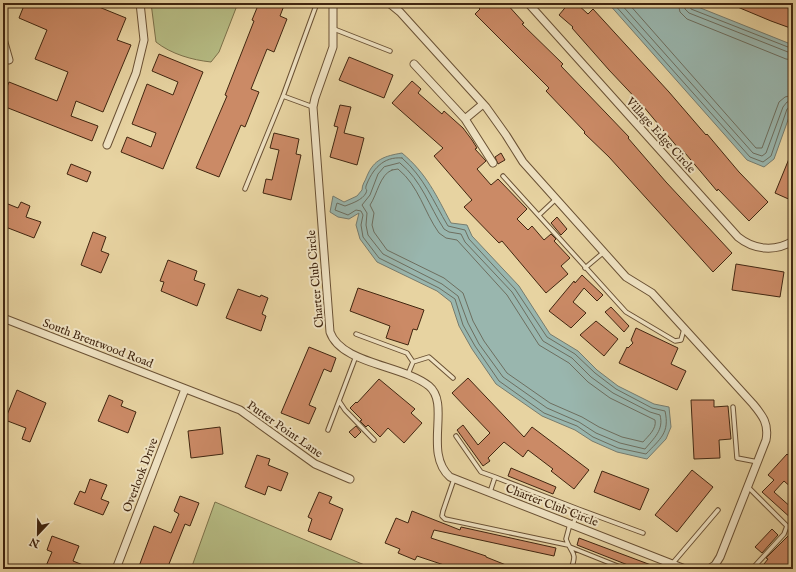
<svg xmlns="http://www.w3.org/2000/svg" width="796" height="572" font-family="'IM FELL English',serif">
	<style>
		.green { fill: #b6bc84; stroke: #7c714a }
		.water { fill: #99b6ae; stroke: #767c6f }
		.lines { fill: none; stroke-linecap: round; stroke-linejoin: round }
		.shore { stroke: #6d6e5f; stroke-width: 1 }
		.building { fill: #cb8a66; stroke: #412610 }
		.service-casing { stroke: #6a5134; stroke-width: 5.5 }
		.minor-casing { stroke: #6a5134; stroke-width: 9 }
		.service { stroke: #efe2c2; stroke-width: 3.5 }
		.minor { stroke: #efe2c2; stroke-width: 7 }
		.labels { text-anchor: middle; stroke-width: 4; stroke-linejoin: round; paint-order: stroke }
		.street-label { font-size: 12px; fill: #412610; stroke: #efe2c2 }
	</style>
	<rect width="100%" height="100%" fill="#e7d3a1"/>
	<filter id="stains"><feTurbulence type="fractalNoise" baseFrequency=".005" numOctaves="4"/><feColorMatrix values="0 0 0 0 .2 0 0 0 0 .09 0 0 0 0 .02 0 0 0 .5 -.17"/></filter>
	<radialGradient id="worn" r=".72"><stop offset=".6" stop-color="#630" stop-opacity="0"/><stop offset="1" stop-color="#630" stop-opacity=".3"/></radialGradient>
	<path class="green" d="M151,3H238L219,52L211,62C192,60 171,54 156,42Z
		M215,502L374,569H191Z"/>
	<path class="water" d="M608,3H688L793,45V106L774,159L764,167L747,160Z
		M402,153C427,174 436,195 451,223L467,225L472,236L519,286L550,334L578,351L597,370L618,386L654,404L669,407L671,427L666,439L647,459L617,452L592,441L575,430L542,416L496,384L472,349L459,326L451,302L437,291L377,262L360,239L356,225L359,213L349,219L338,217L330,212L333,196L344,202L357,196L362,190C362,184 365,182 367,176C374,159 385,156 402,153Z"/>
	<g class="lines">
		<path class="shore" d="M613,3L750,157L763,162L771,156L787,109L793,106
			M620,3L753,153L762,156L766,153L783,107L787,102L793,101
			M628,3L756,148H762L779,102L785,97L793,95
			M678,3L680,12L687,19L786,59L793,60
			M684,3L685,9L689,13L793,54
			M689,3L691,9L793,49
			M402,158C424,177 433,201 448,226L465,230L469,239L515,289L547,337L575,354L595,373L616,389L652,408L665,411C670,433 660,439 646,454L618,448L593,437L577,426L544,413L499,381L475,346L463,325L455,299L439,288L379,258L363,237L361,225L363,215L361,211L356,210L348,215L335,210L337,203L345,206C353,203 362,200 366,193C368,187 365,192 366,186C372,170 383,156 402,158Z
			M400,163C422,181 429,206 444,229L449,232L461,234L465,242L512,292L543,341L572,358L591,377L613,393L650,412L660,415C664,430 654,438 645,449L620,443L596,433L579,422L547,408L503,377L479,344L468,323L458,296L442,284L383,254L368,235L366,225L367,213L362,205L370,195L378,174L384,167Z
			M392,170L398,169C419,186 424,212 439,233L446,238L457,240L507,295L539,345L569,363L588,382L610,398L655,420C657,429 648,436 643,442L622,437L599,427L582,417L550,403L507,373L484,341L473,321L463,293L444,278L387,250L374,232L372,225L374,213L370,205C377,195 380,174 392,170Z"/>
	</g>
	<path class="building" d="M25,3H101L99,7L126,18L117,40L131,45L103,112L76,101L71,116L98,126L92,141L3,106V97L9,82L57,101L68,72L35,59L47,30L19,18Z
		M259,3H285L280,16L287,19L274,52L267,49L251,89L259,92L245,127L241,125L219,177L196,168L227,96L225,95L254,21L252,20Z
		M474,3H506L524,23L522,24L563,64L561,66L629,137L628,138L666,182L732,253L713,272L609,157L584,133L585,132L546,91L549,88L475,14L480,9Z
		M569,3H576L588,14L593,9L669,92L706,135L707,134L739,172L768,202L749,221L718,189L717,191L680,147L679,149L643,106L609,70L572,28L573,27L559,15Z
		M728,3H793V29L771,21Z
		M159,54L203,72L163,169L121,152L127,137L151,147L156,133L132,124L147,84L173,95L178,82L152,71Z
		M349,57L393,75L384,98L339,80Z
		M412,81L421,89L418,93L442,114L444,111L463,128L472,140L477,148L475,149L486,161L477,169L491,185L498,179L527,209L517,219L528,230L532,226L544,240L551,234L556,239L554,241L570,258L561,266L568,274L546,293L502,241L499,243L464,207L472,200L434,156L443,148L392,103Z
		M340,105L351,107L344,133L364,138L357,165L330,157L338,127L334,126Z
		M274,133L299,139L296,154L301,155L291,200L263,193L266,179L272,180L279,150L270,148Z
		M793,149V201L775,193Z
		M501,153L505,160L498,164L495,157Z
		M71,164L91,172L87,182L67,174Z
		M3,202L18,208L21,202L30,206L26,217L41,222L34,238L3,226Z
		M557,217L567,229L561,235L551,223Z
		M93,232L106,237L101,251L109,254L101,273L81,265Z
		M168,260L197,271L194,280L205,284L197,306L161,291L164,282L160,281Z
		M736,264L784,272L780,297L732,290Z
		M582,275L603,295L597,301L584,288L573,302L586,313L571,328L549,311L574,281L575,283Z
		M358,288L424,310L417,330L413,329L408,345L386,338L390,326L350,311Z
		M238,289L260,297L261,295L268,298L262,314L266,316L261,331L226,318Z
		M611,307L629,326L624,332L605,312Z
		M596,321L618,339L604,356L580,335Z
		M636,328L678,348L671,364L686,371L677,390L619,363L627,347L628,348L633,343L631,340Z
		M309,347L336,358L331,372L324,369L309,405L316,408L309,424L281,413Z
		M468,378L524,437L532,427L589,470L574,489L551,471L553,469L528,450L523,457L504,442L488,458L490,461L483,466L457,430L463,425L478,445L490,433L452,393Z
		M379,379L415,409L411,413L422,423L404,443L388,428L380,437L368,425L366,427L360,421L362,420L350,408L356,402L357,403Z
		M17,390L46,403L30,442L22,439L26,428L5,420Z
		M109,395L123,401L121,406L136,412L128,433L98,421Z
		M691,400H714V407L728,406L731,439L719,440L720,458L694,459Z
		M356,426L361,432L355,438L349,432Z
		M220,427L223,454L191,458L188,431Z
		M787,454L793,460V489L784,481L774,492L793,509V520L762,492L774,480L768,475Z
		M257,455L270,459L268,465L288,473L281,491L268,486L265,495L245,487Z
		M511,468L556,487L553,494L508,476Z
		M692,470L713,487L677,532L655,515Z
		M602,471L649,489L640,510L594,492Z
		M90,479L107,485L101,499L109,502L103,515L74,504L80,491L85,493Z
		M319,492L332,497L329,503L343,509L331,540L308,531L312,519L308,517Z
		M180,496L199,503L190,526L185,524L167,569H138L154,526L171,533L179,514L174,511Z
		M412,511L460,530L461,527L556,548L554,556L434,530L431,538L486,556V557L516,569H456L417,556L415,560L398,553L400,549L385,543L396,518L408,523Z
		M772,529L778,535L762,553L755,547Z
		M793,531V569H760L768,559L766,558Z
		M52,536L79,546L73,561L93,569H53L46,566L52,552L47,550Z
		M579,538L659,568L658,569H638L577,545Z"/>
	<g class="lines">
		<defs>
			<path id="service" d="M334,29L390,51
				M283,96L317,3
				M503,176L626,312L675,341L681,340L684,329
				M245,189L283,96L313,107
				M539,215L556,199
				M585,268L604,252
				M356,334L407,353L413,362L408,374
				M413,362L429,357L453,378
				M339,401L345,410L374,440
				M733,407L737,458L758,462
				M328,430L356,356
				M456,436L481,472L495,477
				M454,479L443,511L442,516L445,519L568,545
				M748,487L787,526L784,534L752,569
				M490,492L495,477L578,509L573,525
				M578,509L643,533
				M570,524L566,539C571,554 578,551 571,569
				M570,547L625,569
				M672,564L718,510"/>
			<path id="minor" d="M333,3V47L315,98L313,107L330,332C341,364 403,365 429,386C451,404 423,453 450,477L685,569
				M389,3L400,12L486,107L506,135L523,162L626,277L652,293L753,404C763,416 769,424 766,440L720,557L715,565L709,569
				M528,3L738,237C754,250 775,252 793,241
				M3,39L9,60
				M414,64L465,119L483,104
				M465,119L493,163
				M107,145L136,73L144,40L140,3
				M3,318L240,410L315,464L350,479
				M116,569L185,389"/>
		</defs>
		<use href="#service" class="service-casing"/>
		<use href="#minor" class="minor-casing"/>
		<use href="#service" class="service"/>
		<use href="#minor" class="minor"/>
	</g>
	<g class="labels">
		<g class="street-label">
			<text transform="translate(661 135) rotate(48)" y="4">Village Edge Circle</text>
			<text transform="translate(315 279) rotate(-95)" y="4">Charter Club Circle</text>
			<text transform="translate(98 343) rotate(21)" y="4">South Brentwood Road</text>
			<text transform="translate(285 429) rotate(35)" y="4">Putter Point Lane</text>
			<text transform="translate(140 475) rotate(-69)" y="4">Overlook Drive</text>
			<text transform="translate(552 505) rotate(21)" y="4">Charter Club Circle</text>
		</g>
	</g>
	<rect width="796" height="572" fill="none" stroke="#e7d3a1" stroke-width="16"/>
	<rect x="4" y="4" width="788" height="564" fill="none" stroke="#412610" stroke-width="2"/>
	<rect x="8" y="8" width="780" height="556" fill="none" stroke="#412610"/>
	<g transform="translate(38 534) rotate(202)" stroke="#efe2c2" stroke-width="3" paint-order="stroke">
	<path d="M0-3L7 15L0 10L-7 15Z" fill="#412610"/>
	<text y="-6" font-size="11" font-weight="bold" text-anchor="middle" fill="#412610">N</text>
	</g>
	<rect width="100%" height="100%" filter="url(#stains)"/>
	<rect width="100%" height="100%" fill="url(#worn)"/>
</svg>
